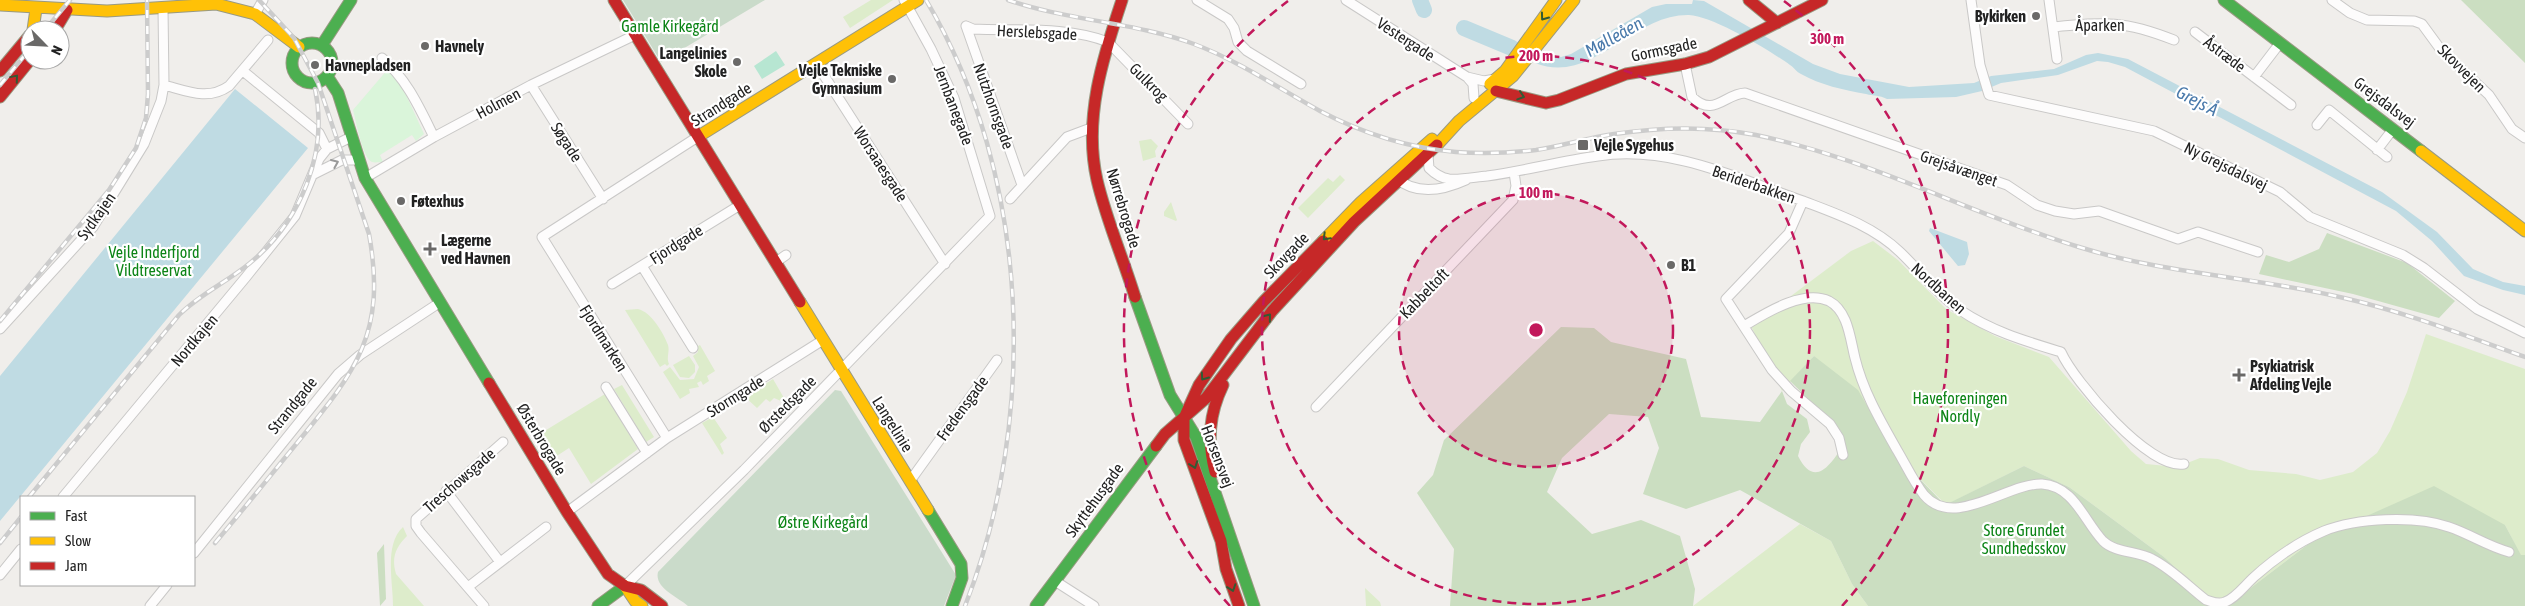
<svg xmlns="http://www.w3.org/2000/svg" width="2525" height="606" font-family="'Asap Condensed',sans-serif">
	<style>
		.grass { fill: #ddeccb }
		.forest { fill: #cbdec1 }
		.cemetery { fill: #cadbca }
		.park { fill: #daf5da }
		.pitch { fill: #b7e6d2 }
		.water { fill: #bfdbe3 }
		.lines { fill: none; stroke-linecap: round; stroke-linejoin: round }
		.river { stroke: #bfdbe3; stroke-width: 16 }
		.street-casing { stroke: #c9c8c7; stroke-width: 11 }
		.fast-casing { stroke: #999a82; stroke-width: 13 }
		.slow-casing { stroke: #999a82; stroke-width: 13 }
		.jam-casing { stroke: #999a82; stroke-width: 13 }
		.street { stroke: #fdfcfc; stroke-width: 9 }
		.fast { stroke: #4caf50; stroke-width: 11 }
		.slow { stroke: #ffc107; stroke-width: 11 }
		.jam { stroke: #c62828; stroke-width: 11 }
		.rail-casing { stroke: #ccc; stroke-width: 4.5 }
		.rail { stroke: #fff; stroke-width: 2.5; stroke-dasharray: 8; stroke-linecap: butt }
		.oneway { stroke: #335a34 }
		.oneway2 { stroke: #9a9a9a }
		.ring { fill: none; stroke: #c2185b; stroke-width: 2.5; stroke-dasharray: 9 6 }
		.poi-dot { fill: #6a6968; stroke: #fff; stroke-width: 2 }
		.labels { text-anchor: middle; stroke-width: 4.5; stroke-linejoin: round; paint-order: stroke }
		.poi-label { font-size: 16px; font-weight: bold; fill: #222; stroke: #fff; text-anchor: start }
		.street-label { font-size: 16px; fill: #222; stroke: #fff }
		.park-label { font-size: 16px; fill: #0c8416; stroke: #fff }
		.water-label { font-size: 18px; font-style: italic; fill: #4a7aab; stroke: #fff }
		.centre { fill: #c2185b; stroke: #fff; stroke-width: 2.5 }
		.ring-label { font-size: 15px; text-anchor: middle; font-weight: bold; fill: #c2185b; stroke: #fff; stroke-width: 4.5; stroke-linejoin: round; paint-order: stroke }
	</style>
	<rect width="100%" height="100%" fill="#f0eeeb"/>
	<path class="grass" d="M871,0H893L850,28L843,17Z
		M1151,139L1158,146L1155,151L1156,157L1143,161L1139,141Z
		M1340,175L1345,180L1308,218L1298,208L1328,178L1333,182Z
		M1171,202L1177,220L1176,221L1164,216V212Z
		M1873,241L1898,260L1946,309L1995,336L2049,357L2131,451L2146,464L2177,467L2200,458L2218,459L2249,470L2296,474L2320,480L2353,472L2377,453L2390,431L2407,392L2426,334L2525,369V555L2521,556L2505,525L2315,539L2227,606H2217L2164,557L2069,487L2024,466L1946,505L1893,451L1814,356L1782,391L1751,326L1851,251Z
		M638,309C651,312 663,332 668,345C670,352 666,357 669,364L667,366L665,364L660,367L625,310Z
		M700,345L715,371L707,376L709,381L703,385L701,381L697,383L699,387L689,389L690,393L680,399L663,372L670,367L680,380L694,379L699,367L693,356L698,352L696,347Z
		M689,356L695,365V372L689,378L680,377L673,365Z
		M773,379L784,398L781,401L774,398L770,402L766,399L757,408L745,397Z
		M622,385L654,437L646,442L614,389Z
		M605,394L638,449L591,484L569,448L549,461L538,435Z
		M713,417L727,438L720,444L724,453L722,455L702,423Z
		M1800,524L1831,541L1852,584L1868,606H1693Z
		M403,527L407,536C396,547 391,557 396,574L424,606H393C393,582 384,544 403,527Z
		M1365,588L1380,602L1381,606H1366Z"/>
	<path class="forest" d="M2461,0H2525V63Z
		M2327,233L2407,263L2455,301L2439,318L2353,294L2259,274L2266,255L2289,262L2319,249Z
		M1561,327L1594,328L1611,342L1686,359L1701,417L1760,422L1782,391L1787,404L1807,419L1810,432L1801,444L1798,456C1814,488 1830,466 1842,447L1841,431L1790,381L1814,356L1858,390L1893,451L1945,505L2024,466L2069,487L2164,557L2217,606H1868L1852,584L1831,541L1740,490L1686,509L1643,494L1659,448L1648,417L1609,414L1562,458L1547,492L1592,534L1641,520L1680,536L1695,589L1693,606H1450L1454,549L1417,493L1433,475L1444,440Z
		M2434,486L2505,525L2521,555H2525V606H2227L2315,539Z
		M384,544L386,599L380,606L377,553Z"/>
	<path class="cemetery" d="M623,0H765L661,62Z
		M835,390L841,391L956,575L944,606H688C678,597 654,588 658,572Z"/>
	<path class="park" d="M388,69L402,86L424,134L416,141L412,135L380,155L383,162C380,162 375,163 372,162C362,157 356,120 353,110Z"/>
	<path class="pitch" d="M776,51L785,65L762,79L754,66Z"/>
	<path class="water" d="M1693,0L1704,1L1813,64L1840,74L1909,87L1974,83L1991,76L2054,69L2086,55L2098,53L2128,59L2382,192L2437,232L2473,269L2503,282L2525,286V295L2503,290L2464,276L2432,241L2396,211L2125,67L2108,62L2097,61L2058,75L2001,83L1982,91L1956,97L1887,99C1879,95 1874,96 1866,94C1844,90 1820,85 1801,74C1796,72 1794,67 1790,65C1769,50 1713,16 1689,15C1631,14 1593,86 1535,63L1542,53L1561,57L1571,54L1652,7L1666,4H1692Z
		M235,89L308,148L0,521V376Z
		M1930,228L1967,242L1969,254L1965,265L1958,266L1929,231Z"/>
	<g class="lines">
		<path class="river" d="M1420,0L1424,10
			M1464,28L1512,48"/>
		<defs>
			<path id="street" d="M1197,0L1228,19L1234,28L1238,42L1247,51L1301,84
				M1346,0L1467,77L1484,81L1495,79
				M1971,0L1980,65L1989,95L2154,131L2280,192L2310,217L2403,255L2424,268L2477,309L2525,333
				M2049,0L2057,59
				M2332,0L2350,13L2367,20L2414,21L2422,24L2441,50L2489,95L2512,129L2525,138
				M255,14L263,0
				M966,26L973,29C1017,31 1067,26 1108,42L1188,124
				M966,26L1022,185
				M2053,27C2105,22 2124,20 2174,40
				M2195,32L2291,105
				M382,58C407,79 420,109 434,137
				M816,63L945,264
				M1685,64L1692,97C1714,118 1724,94 1745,93L2007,185L2037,205L2055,211L2074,214L2099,211L2178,239L2198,232L2258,252
				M243,71L319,133L327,149
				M1467,77L1473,84L1474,98
				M2254,77L2280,43
				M164,85C187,91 208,101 229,86L268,40
				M531,85L603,199
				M2317,125L2329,110L2387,157
				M2377,150L2393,129
				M1428,155L1429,168C1434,173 1442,178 1449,179C1461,180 1475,177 1487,176C1524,171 1561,161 1598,156C1670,145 1737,178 1803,201L1789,233L1726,299L1772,370L1791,391L1830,424L1839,438L1843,455
				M314,174L342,160H358
				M365,178L434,137L531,85L635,35
				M1396,178C1417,196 1444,190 1466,180
				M1010,199L1067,137L1091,128
				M1803,201C1837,214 1873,226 1900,252C1920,271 1937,294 1960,310C1991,331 2025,341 2061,352C2074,381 2149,470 2184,464
				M776,262L786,255
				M642,266L693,348
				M612,284L740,205
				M1744,326C1766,313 1803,289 1829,301C1848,311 1850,338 1855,358C1863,391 1880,420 1897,450C1906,465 1913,481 1924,495C1954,530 2007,483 2042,484C2074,486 2084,521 2103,541C2115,553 2138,551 2152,559C2172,569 2189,587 2206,600C2213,602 2218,605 2225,602C2236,598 2245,585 2254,577C2274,559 2298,542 2324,531C2356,518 2416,515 2449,527C2470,534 2487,546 2509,552
				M0,329L93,227L144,144L161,101L164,85L163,8
				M606,387L647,453
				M1316,407L1513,200L1516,186L1514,172
				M667,438L542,237L699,136
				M910,481L997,360
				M446,491L500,562
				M63,497L246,277L295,216L319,159L327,149L351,137
				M567,512L667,438L823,340
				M194,553L338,374L360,355L439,303
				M0,575L21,549
				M1055,581L1094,606
				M625,586L744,470L990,216L954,98L931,49L904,0
				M468,587L546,527
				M150,606L167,585
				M484,606L421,533L416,526V519L503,442"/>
			<path id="fast" d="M2224,0L2421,151
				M292 63a20 20 0 1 1 40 0a20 20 0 1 1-40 0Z
				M322,45L351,0
				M327,76L338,93L365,178L489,383
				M1135,297L1170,395L1196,437L1254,606
				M928,510L961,564L962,578L952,606
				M598,606L625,586
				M1036,606L1156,446"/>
			<path id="slow" d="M0,5L107,11L216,4L255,14L299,47
				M33,30L36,9
				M1490,84L1505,71L1556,0
				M699,136L918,0
				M1437,145L1459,121L1513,76L1574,0
				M2421,151L2525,231
				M1323,241L1361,202L1432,139
				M800,302L928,510
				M625,586L635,601L642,606"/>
			<path id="jam" d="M614,0L800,302
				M1122,0C1103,57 1083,119 1097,180C1106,219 1123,258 1135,297
				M1749,0L1777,23
				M55,30L67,10
				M0,71L30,35
				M1496,91L1546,103L1559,100L1626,74L1685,64L1709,57L1822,0
				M0,97L30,60
				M489,383L567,512L608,574L625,586L641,590L662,606
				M1156,446L1165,434L1206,398L1272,311L1354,222L1437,145
				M1215,472C1207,441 1209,414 1223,385
				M1239,606L1226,569L1221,541L1184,440V418L1199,385L1231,339L1264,301L1323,241"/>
		</defs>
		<use href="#street" class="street-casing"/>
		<use href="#fast" class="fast-casing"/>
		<use href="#slow" class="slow-casing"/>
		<use href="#jam" class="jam-casing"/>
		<use href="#street" class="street"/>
		<use href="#fast" class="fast"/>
		<use href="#slow" class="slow"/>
		<use href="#jam" class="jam"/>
		<defs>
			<path id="rail" d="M926,0C1031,176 1039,417 965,606
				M1008,0C1069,21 1134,22 1194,44C1239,61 1278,88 1320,111C1362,133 1408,148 1456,152C1482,154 1510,153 1536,150C1562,146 1587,138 1614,134C1660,127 1710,126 1756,135C1868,158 1970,214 2079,247C2165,274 2256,277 2344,298C2405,312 2466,336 2525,357
				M45,30L70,0
				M0,85L30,49
				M0,321L109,190L136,148L146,118L148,94L147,0
				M29,497L179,315C200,294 227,282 250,263C300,222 329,153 315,89
				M0,543L21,517
				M215,543C243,510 270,476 297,443C356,371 387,333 369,234L318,83L294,38L259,0"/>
		</defs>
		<use href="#rail" class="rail-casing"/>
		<use href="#rail" class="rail"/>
	</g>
	<defs><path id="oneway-chevron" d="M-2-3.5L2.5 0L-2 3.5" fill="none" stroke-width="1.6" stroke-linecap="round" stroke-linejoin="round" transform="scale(1.25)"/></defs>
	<g class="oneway">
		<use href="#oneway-chevron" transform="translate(1544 17) rotate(126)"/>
		<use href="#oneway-chevron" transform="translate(15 78) rotate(-50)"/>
		<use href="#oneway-chevron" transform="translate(1521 96) rotate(18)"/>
		<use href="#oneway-chevron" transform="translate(1326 237) rotate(135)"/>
		<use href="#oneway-chevron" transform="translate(1268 317) rotate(-51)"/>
		<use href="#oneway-chevron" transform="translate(1204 377) rotate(125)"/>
		<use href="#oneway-chevron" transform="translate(1194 465) rotate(70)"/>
		<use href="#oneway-chevron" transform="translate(1232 588) rotate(71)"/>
	</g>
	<use class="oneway2" href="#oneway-chevron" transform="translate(335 163) rotate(-23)"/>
	<circle cx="1536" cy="330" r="137" fill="#c2185b" fill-opacity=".12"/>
	<g class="ring">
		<circle cx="1536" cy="330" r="137"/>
		<circle cx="1536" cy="330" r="274"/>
		<path d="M1230 606A412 412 0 0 1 1288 1M1784 1A412 412 0 0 1 1842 606"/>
	</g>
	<g class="poi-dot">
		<circle cx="2036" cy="16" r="5"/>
		<circle cx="425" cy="46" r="5"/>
		<circle cx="737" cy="62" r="5"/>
		<circle cx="315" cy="65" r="5"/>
		<circle cx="892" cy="79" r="5"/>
		<rect x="1577" y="139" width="12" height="12" rx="2.5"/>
		<circle cx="401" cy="201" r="5"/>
		<path d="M427.5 241.5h5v5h5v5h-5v5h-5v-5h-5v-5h5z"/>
		<circle cx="1671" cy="265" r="5"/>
		<path d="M2236.5 367.5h5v5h5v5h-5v5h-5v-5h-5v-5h5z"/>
	</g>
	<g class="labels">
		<g class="poi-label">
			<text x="2026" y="22" text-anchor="end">Bykirken</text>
			<text x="435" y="52">Havnely</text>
			<text x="727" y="59" text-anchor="end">Langelinies<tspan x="727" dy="18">Skole</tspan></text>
			<text x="325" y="71">Havnepladsen</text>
			<text x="882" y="76" text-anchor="end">Vejle Tekniske<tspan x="882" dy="18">Gymnasium</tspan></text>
			<text x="1594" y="151">Vejle Sygehus</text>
			<text x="411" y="207">Føtexhus</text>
			<text x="441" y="246">Lægerne<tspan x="441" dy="18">ved Havnen</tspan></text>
			<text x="1681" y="271">B1</text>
			<text x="2250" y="372">Psykiatrisk<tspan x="2250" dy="18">Afdeling Vejle</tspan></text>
		</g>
		<g class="street-label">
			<text x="2100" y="31">Åparken</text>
			<text transform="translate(1037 32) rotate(3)" y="6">Herslebsgade</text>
			<text transform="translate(1406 39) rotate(33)" y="6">Vestergade</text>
			<text transform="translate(1664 49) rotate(-12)" y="6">Gormsgade</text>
			<text transform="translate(2225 54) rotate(37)" y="6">Åstræde</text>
			<text transform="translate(2462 68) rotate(45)" y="6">Skovvejen</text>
			<text transform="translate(1149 82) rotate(45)" y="6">Gulkrog</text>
			<text transform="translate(2385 102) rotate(37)" y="6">Grejsdalsvej</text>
			<text transform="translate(498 103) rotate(-28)" y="6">Holmen</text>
			<text transform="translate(721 104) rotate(-32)" y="6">Strandgade</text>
			<text transform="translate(954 105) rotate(69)" y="6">Jernbanegade</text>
			<text transform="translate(994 106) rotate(70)" y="6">Nutzhornsgade</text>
			<text transform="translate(567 142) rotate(57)" y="6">Søgade</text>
			<text transform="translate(881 164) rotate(57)" y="6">Worsaaesgade</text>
			<text transform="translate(2226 166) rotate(26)" y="6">Ny Grejsdalsvej</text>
			<text transform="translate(1959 168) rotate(19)" y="6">Grejsåvænget</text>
			<text transform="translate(1754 184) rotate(19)" y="6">Beriderbakken</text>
			<text transform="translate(1124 208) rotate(73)" y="6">Nørrebrogade</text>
			<text transform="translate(96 216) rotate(-55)" y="6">Sydkajen</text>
			<text transform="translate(676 244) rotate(-32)" y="6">Fjordgade</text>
			<text transform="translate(1286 255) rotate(-46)" y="6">Skovgade</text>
			<text transform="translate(1939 288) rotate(42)" y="6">Nordbanen</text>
			<text transform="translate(1424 293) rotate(-46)" y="6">Kabbeltoft</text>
			<text transform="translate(604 338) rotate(58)" y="6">Fjordmarken</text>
			<text transform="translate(194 340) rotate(-50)" y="6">Nordkajen</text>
			<text transform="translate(735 396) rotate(-32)" y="6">Stormgade</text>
			<text transform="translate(787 404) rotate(-45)" y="6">Ørstedsgade</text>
			<text transform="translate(292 405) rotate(-51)" y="6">Strandgade</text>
			<text transform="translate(962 408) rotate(-54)" y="6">Fredensgade</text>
			<text transform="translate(893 424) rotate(58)" y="6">Langelinie</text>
			<text transform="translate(542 439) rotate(59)" y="6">Østerbrogade</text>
			<text transform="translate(1218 456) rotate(69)" y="6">Horsensvej</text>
			<text transform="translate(459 480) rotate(-41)" y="6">Treschowsgade</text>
			<text transform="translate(1094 500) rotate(-54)" y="6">Skyttehusgade</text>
		</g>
		<g class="park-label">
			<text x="670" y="32">Gamle Kirkegård</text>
			<text x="154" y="258">Vejle Inderfjord<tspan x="154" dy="18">Vildtreservat</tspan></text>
			<text x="1960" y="404">Haveforeningen<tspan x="1960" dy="18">Nordly</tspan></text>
			<text x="823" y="528">Østre Kirkegård</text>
			<text x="2024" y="536">Store Grundet<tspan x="2024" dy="18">Sundhedsskov</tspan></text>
		</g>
		<g class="water-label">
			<text transform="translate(1614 37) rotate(-29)" y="6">Mølleåen</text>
			<text transform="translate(2197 101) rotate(28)" y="6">Grejs Å</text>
		</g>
	</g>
	<circle cx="1536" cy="330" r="8" class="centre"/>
	<g class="ring-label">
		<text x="1827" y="44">300 m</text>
		<text x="1536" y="61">200 m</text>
		<text x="1536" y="198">100 m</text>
	</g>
	<rect x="20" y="496" width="175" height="90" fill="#ffffff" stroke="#a7a7a7"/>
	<rect x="30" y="512" width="25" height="8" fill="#4caf50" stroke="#a7a7a7"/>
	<text x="65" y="521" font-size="15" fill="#222222">Fast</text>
	<rect x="30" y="537" width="25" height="8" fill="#ffc107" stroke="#a7a7a7"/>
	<text x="65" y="546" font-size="15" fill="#222222">Slow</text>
	<rect x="30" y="562" width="25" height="8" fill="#c62828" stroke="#a7a7a7"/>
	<text x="65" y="571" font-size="15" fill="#222222">Jam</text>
	<g transform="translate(45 45) rotate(114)"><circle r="24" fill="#ffffff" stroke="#a7a7a7"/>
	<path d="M0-4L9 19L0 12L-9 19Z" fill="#6a6968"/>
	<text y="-8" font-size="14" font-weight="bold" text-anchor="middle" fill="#222222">N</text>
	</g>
</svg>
